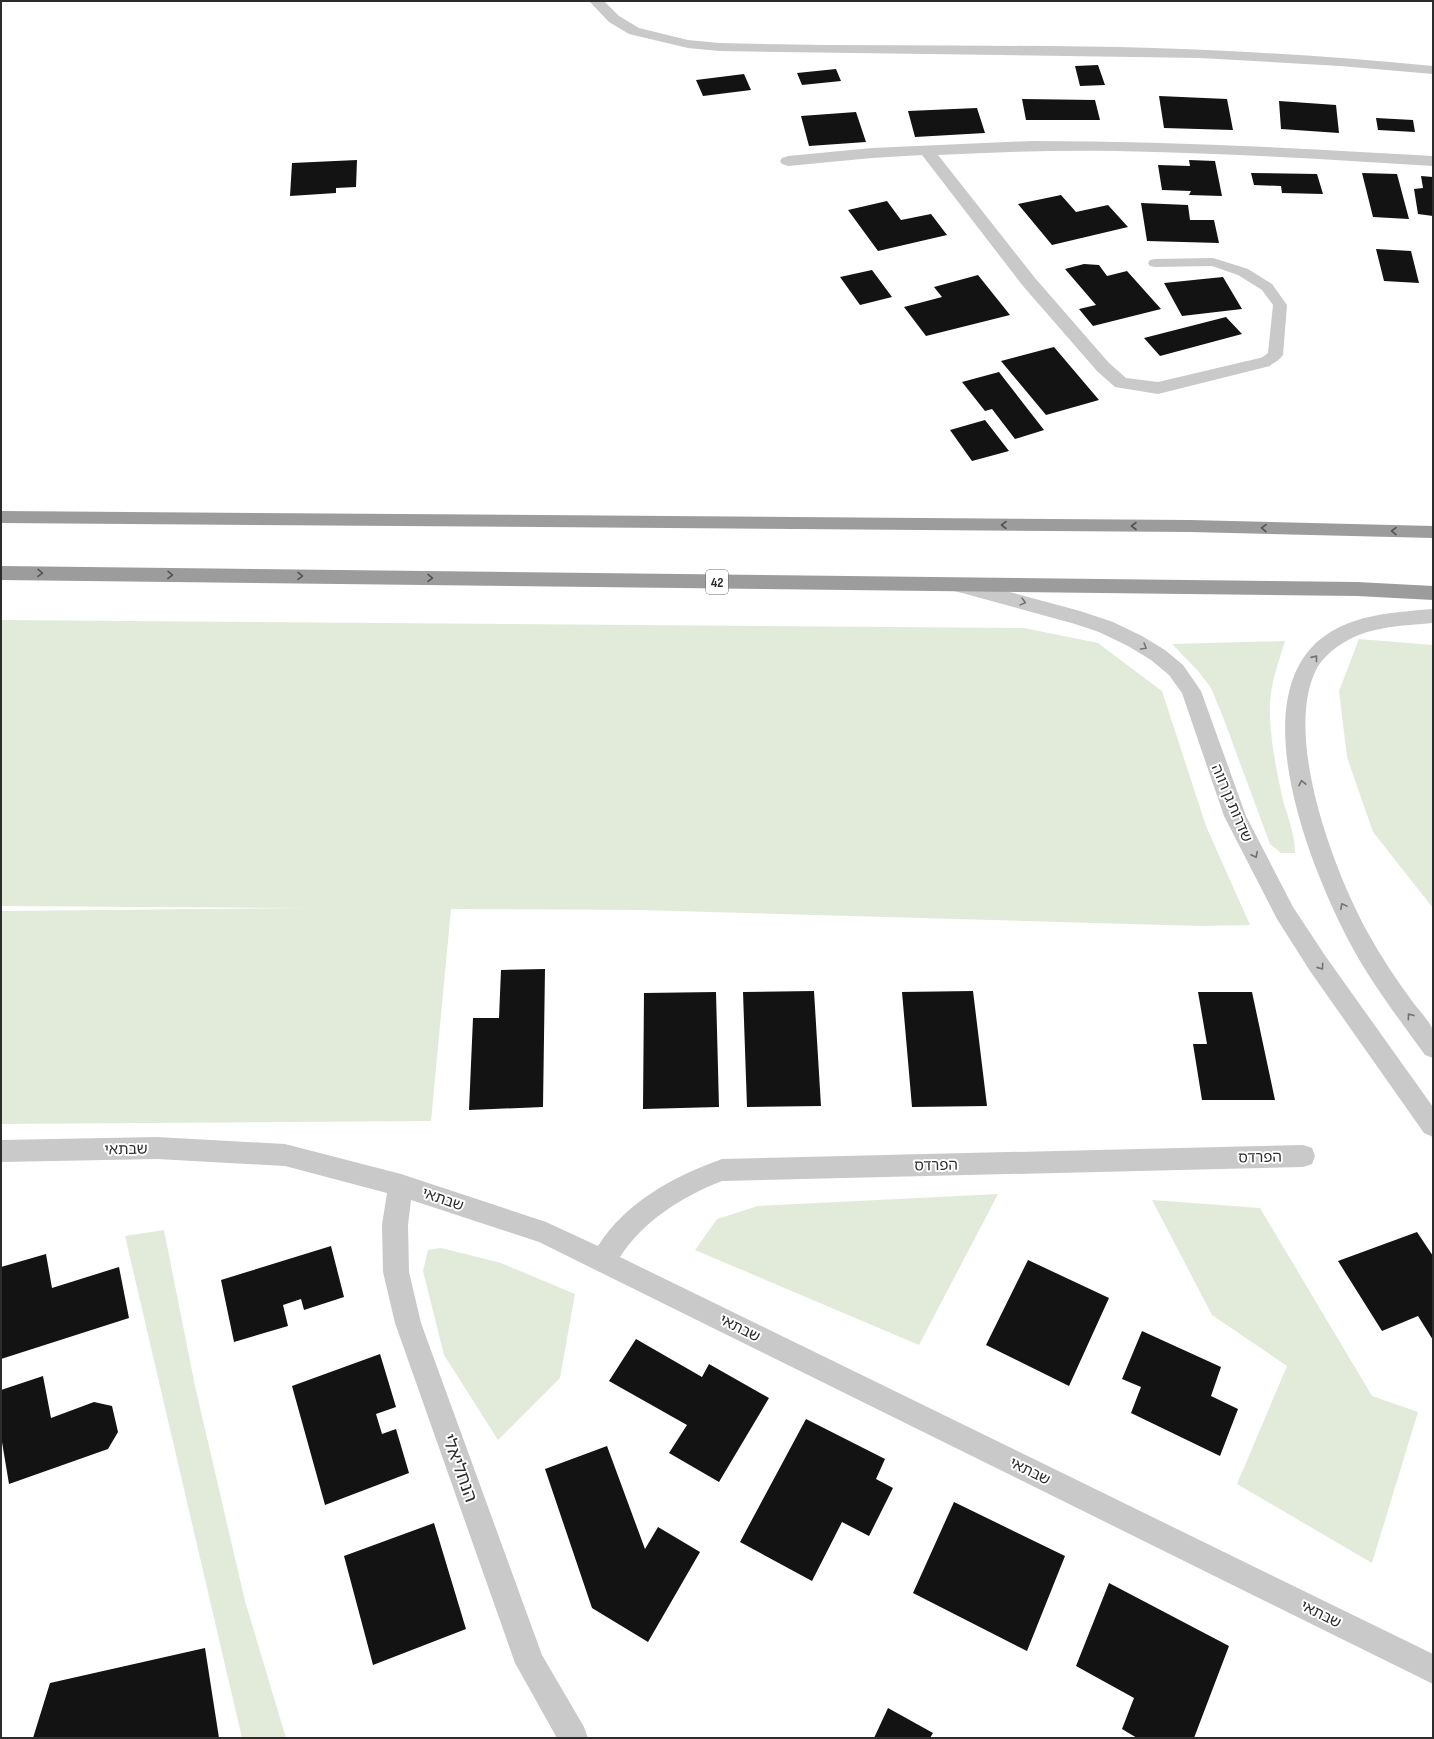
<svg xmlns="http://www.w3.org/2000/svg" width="1434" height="1739" font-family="'Sofia Sans Condensed','Noto Sans Hebrew',sans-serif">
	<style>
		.green { fill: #e2ebd9 }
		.building { fill: #131313 }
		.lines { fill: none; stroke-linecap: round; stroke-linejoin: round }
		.service { fill: #c9c9c9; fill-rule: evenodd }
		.minor { fill: #c9c9c9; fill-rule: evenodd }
		.tertiary { fill: #c9c9c9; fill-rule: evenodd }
		.trunk { fill: #9c9c9c; fill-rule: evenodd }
		.oneway { stroke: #535353 }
		.oneway2 { stroke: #737373 }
		.labels { text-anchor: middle; stroke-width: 4; stroke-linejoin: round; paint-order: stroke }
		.shield { fill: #fff; stroke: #6b6b6b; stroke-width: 1 }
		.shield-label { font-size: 14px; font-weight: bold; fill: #2c2c2c }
		.street-label { font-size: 15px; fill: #2c2c2c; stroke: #fff }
		.near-street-label { font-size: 18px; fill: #2c2c2c; stroke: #fff }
	</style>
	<rect width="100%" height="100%" fill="#fff"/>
	<path class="green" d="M1,620L1024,628L1098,643L1162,691L1206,826L1250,925L1200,926L640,910L451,909L431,1121L1,1124V911L309,908L1,906Z
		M1359,639L1433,645V908L1373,832L1347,757L1339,691Z
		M1285,641C1279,661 1271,682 1270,703C1269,732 1275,763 1281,791C1285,812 1295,831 1295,853H1281L1270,844L1223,717L1211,688L1198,671L1172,644Z
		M998,1194L919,1345L695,1250L717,1219L758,1206Z
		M1152,1200L1260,1208L1372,1396L1418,1412L1372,1563L1237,1484L1287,1366L1212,1315Z
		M164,1230L195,1386L245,1601L286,1738H242L125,1236Z
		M441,1248L501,1263L575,1294L560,1378L498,1440L444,1355L423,1271L428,1250Z"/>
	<path class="building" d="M1098,65L1105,85L1080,86L1075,66Z
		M836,69L841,81L802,85L797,73Z
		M744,74L751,90L703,96L696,80Z
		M1159,96L1227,99L1233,130L1164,128Z
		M1022,99L1095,100L1100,120H1026Z
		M1279,101L1336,105L1339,133L1281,129Z
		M977,108L985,133L915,137L908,111Z
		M856,112L866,142L809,146L801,116Z
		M1376,118L1413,120L1415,132L1378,130Z
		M357,160L356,187L336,188V193L290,196L292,163Z
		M1189,160L1215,161L1222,196L1189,195L1191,191L1162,190L1158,165L1190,166Z
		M1251,173L1317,174L1323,194L1282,193L1281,186L1254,185Z
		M1362,173L1397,174L1409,219L1373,217Z
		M1421,176L1433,177V216L1418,214L1414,189L1423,188Z
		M1061,195L1076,212L1108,205L1128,227L1052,245L1018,204Z
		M887,201L901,220L931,214L947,235L878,251L848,210Z
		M1141,203L1188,205L1190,220H1214L1219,243L1147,241Z
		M1376,249L1411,251L1419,283L1384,281Z
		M1084,264L1099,265L1107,276L1127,271L1161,309L1093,326L1079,309L1096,305L1065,269Z
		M872,270L892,297L860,305L840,277Z
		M978,275L1010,315L926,336L904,307L942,297L934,287Z
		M1223,277L1242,309L1182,316L1164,283Z
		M1226,317L1242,334L1160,356L1144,338Z
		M1054,347L1099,400L1046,415L1001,361Z
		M999,372L1044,430L1015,439L992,409L985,411L962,382Z
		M985,420L1009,451L972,461L950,430Z
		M545,969L543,1107L469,1110L473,1018H499L501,970Z
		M814,991L821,1106L747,1107L743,992Z
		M973,991L987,1106L912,1107L902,992Z
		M716,992L719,1107L643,1109L644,993Z
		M1198,992H1252L1275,1100H1202L1193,1044H1207Z
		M1417,1232L1433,1256V1340L1418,1316L1382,1331L1338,1261Z
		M331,1246L344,1297L304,1310L301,1299L283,1305L288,1326L234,1342L221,1280Z
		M46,1254L52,1288L119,1267L129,1318L1,1359V1267Z
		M1028,1260L1109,1298L1069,1386L986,1345Z
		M1142,1331L1221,1367L1211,1396L1238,1409L1220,1456L1131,1413L1141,1387L1122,1379Z
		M636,1339L702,1377L709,1364L769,1398L719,1482L669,1453L687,1425L609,1381Z
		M380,1354L396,1407L376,1414L382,1434L396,1429L409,1473L325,1505L292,1386Z
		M43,1376L51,1418L94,1402L112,1406L118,1432L108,1449L9,1484L1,1436V1390Z
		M806,1419L885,1459L876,1479L893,1488L869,1536L842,1522L812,1581L740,1542Z
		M607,1446L645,1549L658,1527L700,1552L648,1642L592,1608L545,1469Z
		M954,1502L1065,1556L1027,1651L913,1593Z
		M434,1523L466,1629L373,1665L344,1556Z
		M1109,1583L1229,1646L1194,1738H1137L1122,1729L1134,1698L1076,1666Z
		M205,1648L219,1738H33L50,1683Z
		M888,1708L933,1733L930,1738H874Z"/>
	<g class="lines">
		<path class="service" d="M1213,258L1248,269L1272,284L1287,305L1283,355C1277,363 1268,368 1259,365L1256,362L1268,353L1273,305L1262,290L1238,275L1212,266L1155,267L1150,266L1148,263L1150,260L1155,259Z"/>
		<path class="minor" d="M589,1H604L619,16L639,28L688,40L719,43C864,47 1009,44 1153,48C1247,51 1340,57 1433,66V74L1340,66L1200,58L719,51L688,48L629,34L609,22Z
			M1032,141C1166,141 1299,148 1433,156V166C1327,159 1222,153 1116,151C1057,150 997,152 938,155L1035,278L1109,363L1126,378L1158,382L1264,357L1270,358L1273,362L1270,366L1158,394L1115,387L1097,371L1023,286L922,155L872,158L788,166L782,164L780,161L782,158L788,156L872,148Z
			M157,1137L285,1144L401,1174L546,1222L598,1246C627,1201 673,1177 722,1159L1303,1145L1312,1148L1315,1156L1312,1164L1303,1167L722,1181C683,1196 643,1221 620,1257L1433,1654V1684L539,1242L411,1200L408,1225L409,1272L421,1323L542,1655L584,1727L588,1738H557L515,1663L395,1323L383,1272L382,1225L387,1193L285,1166L157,1159L1,1162V1140Z"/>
		<path class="tertiary" d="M958,578L1080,611L1113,622L1142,636L1165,650L1183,665L1201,691L1246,816L1293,907L1326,957L1433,1107V1137L1424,1133L1310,971L1277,919L1224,816L1182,693L1169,675L1151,660L1128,646L1099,632L1075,624L951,590L948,585L951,580Z
			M1433,609V623C1402,626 1367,626 1340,645C1332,650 1322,659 1317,668C1282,734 1334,872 1368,933C1381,957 1396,979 1412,1001C1417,1008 1432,1024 1433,1031C1434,1039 1433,1049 1433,1058L1425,1055C1399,1019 1372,984 1351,945C1312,872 1239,695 1326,635C1356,614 1397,612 1433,609Z"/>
		<path class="trunk" d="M1,511L1190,520L1433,526V538L1190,532L1,523Z
			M1,566L1357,582L1433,586V600L1357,596L1,580Z"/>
	</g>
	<defs><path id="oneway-chevron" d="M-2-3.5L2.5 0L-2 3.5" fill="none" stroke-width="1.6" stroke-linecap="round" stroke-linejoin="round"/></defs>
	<g class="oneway">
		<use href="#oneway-chevron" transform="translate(1004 525) rotate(-180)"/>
		<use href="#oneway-chevron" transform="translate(1134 526) rotate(-180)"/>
		<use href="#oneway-chevron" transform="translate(1264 528) rotate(-179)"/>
		<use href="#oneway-chevron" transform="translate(1394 531) rotate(-179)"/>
		<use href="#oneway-chevron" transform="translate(40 573) rotate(1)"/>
		<use href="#oneway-chevron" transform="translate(170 575) rotate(1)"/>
		<use href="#oneway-chevron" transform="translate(300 576) rotate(1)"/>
		<use href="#oneway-chevron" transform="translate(430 578) rotate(1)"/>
	</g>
	<g class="oneway2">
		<use href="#oneway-chevron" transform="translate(1023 602) rotate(15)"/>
		<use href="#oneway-chevron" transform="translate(1144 647) rotate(31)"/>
		<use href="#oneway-chevron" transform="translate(1315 658) rotate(-51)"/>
		<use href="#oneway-chevron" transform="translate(1302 783) rotate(-102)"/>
		<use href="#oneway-chevron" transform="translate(1255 855) rotate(63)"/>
		<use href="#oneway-chevron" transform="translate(1343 906) rotate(-118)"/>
		<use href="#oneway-chevron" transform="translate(1321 967) rotate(55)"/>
		<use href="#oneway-chevron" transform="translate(1410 1016) rotate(-126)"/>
	</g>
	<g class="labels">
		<rect class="shield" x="706" y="570" width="22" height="24" rx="3"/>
		<g class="shield-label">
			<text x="717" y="587">42</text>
		</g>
		<g class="street-label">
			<text transform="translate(1232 803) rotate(67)" y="5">שדרות גן רווה</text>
			<text transform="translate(126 1149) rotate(-1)" y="5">שבתאי</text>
			<text transform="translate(1260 1157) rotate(-1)" y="5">הפרדס</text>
			<text transform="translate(936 1165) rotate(-1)" y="5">הפרדס</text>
			<text transform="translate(443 1199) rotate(19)" y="5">שבתאי</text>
			<text transform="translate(740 1328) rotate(26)" y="5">שבתאי</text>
			<text transform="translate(1030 1471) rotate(26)" y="5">שבתאי</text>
			<text transform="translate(1321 1614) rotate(26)" y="5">שבתאי</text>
		</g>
		<g class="near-street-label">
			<text transform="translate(460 1468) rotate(70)" y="6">הנחליאלי</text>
		</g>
	</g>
	<rect width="1434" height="1739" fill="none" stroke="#2c2c2c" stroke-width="4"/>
</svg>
